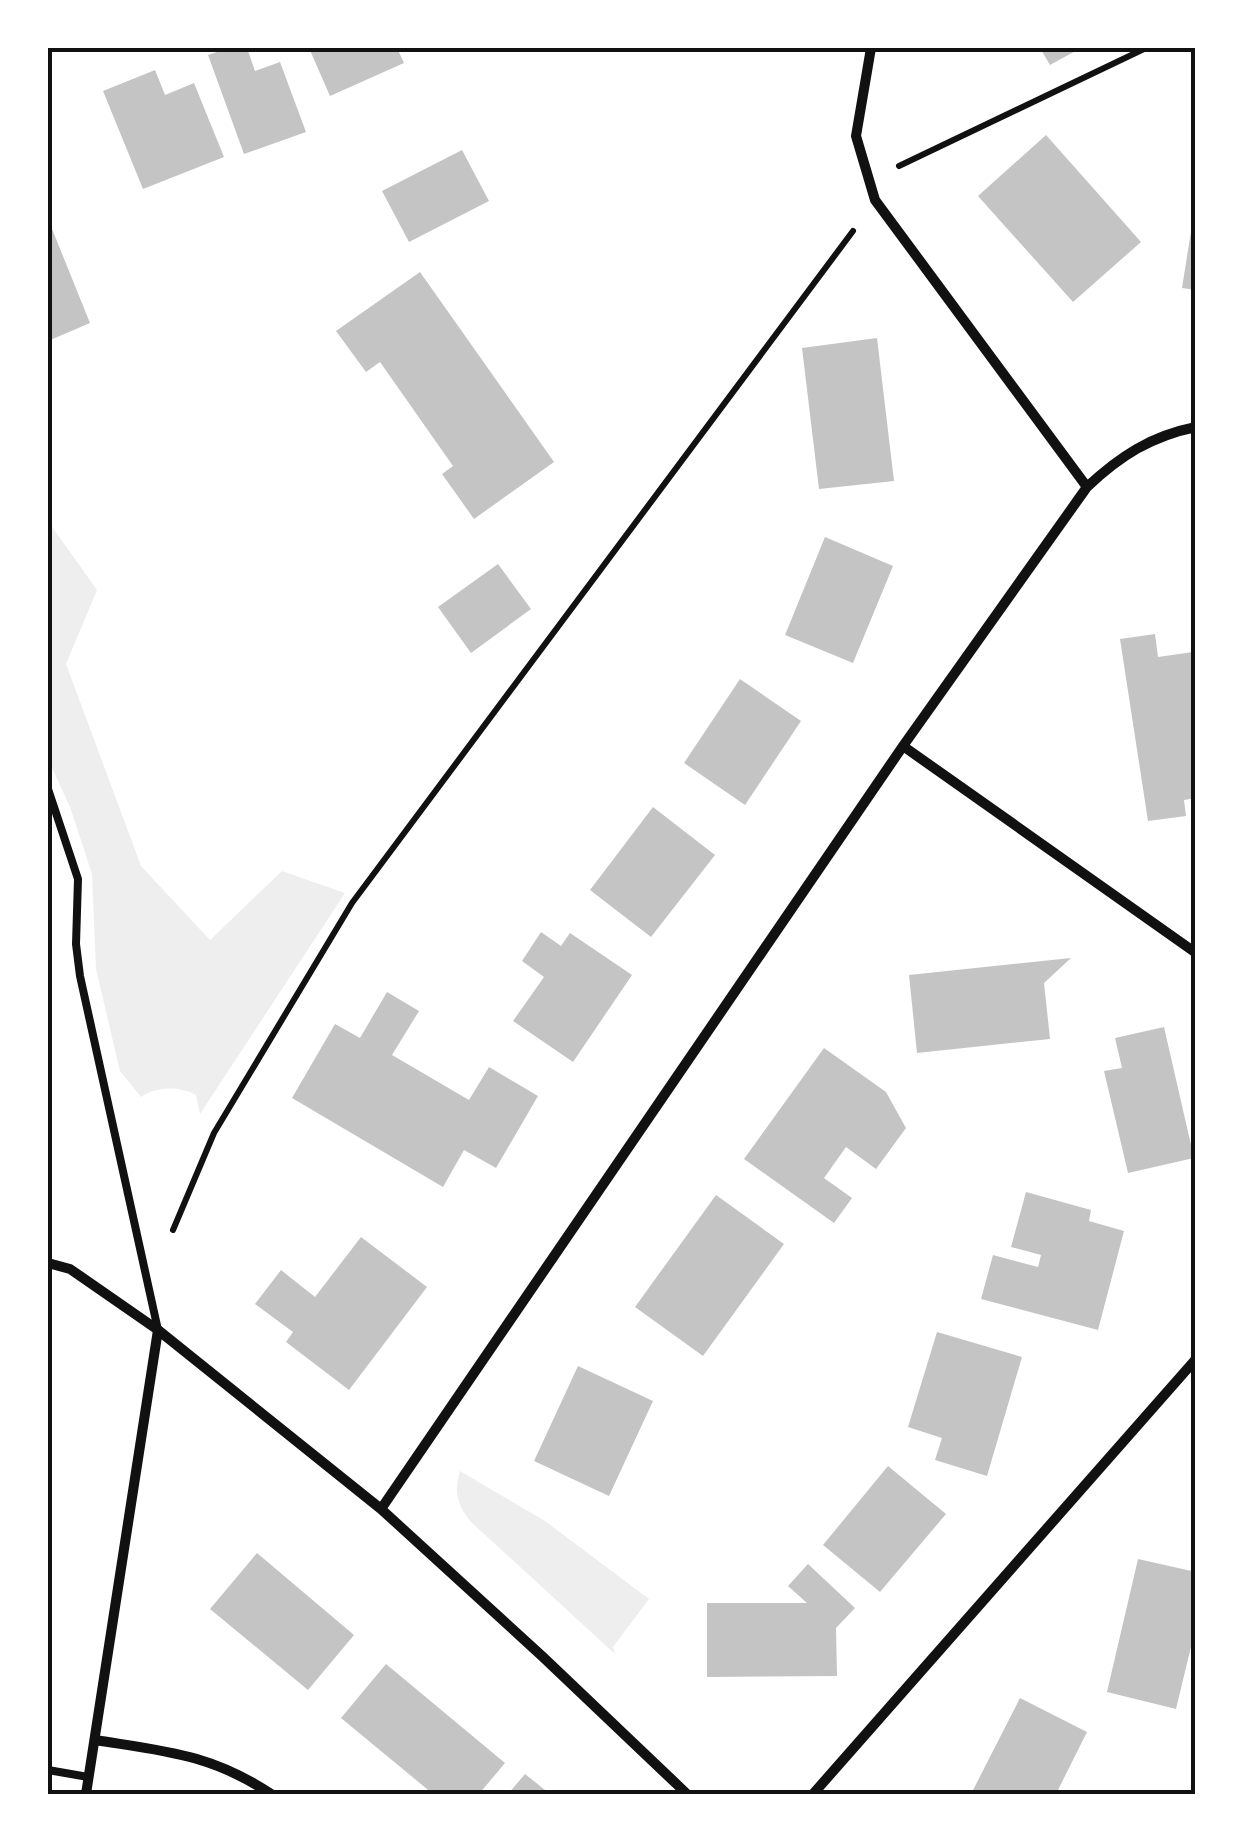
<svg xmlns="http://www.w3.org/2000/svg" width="1243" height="1842" font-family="'PT Sans',sans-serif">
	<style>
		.green { fill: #eee }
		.building { fill: #c4c4c4 }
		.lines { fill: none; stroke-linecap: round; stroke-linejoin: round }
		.path { stroke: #111; stroke-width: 6 }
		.service { stroke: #111; stroke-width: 8 }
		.minor { stroke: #111; stroke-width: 10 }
		.neatline { fill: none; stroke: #111; stroke-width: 4 }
	</style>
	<rect width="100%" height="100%" fill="#fff"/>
	<path class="green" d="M48,521L97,590L66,664L141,866L210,940L282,871L345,893L200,1114L196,1095C180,1086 157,1086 141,1097L120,1071L96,969L92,874L70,807L48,759Z
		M460,1471L545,1521L649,1599L613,1647L615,1654L470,1521C457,1504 454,1492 460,1471Z"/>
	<path class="building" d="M229,48H247L255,71L280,62L306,132L244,154L208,55Z
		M309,48H397L404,63L330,96Z
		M1040,48H1081L1050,65Z
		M155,70L165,95L194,83L224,157L143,189L103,91Z
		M1046,135L1141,242L1073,302L978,196Z
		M462,150L489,201L409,242L382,191Z
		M48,219L90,323L48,341Z
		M1193,219H1196V290L1182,288Z
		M420,272L554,462L474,519L442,474L453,466L380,362L366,372L336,331Z
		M877,338L894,481L819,489L802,348Z
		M825,537L893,566L853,663L785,635Z
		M498,564L531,609L471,653L438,607Z
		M1155,634L1158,657L1193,652L1196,798L1184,800L1186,816L1148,821L1120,639Z
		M740,679L801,721L745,805L684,763Z
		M653,807L715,855L651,937L590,890Z
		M541,932L561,946L570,933L632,975L573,1062L513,1021L544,977L522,961Z
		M1071,958L1044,983L1050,1039L917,1053L909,975Z
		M387,992L419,1011L392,1055L469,1100L489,1067L538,1096L496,1168L464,1150L443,1187L292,1098L335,1024L360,1038Z
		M1164,1027L1194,1158L1128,1173L1104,1071L1122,1068L1115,1038Z
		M824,1048L886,1092L906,1128L876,1169L846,1147L824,1178L852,1198L834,1223L744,1159Z
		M1026,1192L1091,1210L1089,1221L1124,1231L1098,1330L981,1299L993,1255L1038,1267L1041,1255L1011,1247Z
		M716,1195L784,1244L703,1356L635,1307Z
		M361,1237L427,1287L349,1390L286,1342L293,1332L255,1304L281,1270L315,1297Z
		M937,1332L1022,1357L987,1476L935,1460L942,1438L908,1427Z
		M578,1366L653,1401L609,1496L534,1461Z
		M888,1466L946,1514L880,1592L823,1545Z
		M257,1553L354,1635L308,1690L210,1609Z
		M1138,1559L1196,1572V1626L1176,1709L1107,1692Z
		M808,1564L855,1608L836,1628L837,1676L707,1677V1603H807L788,1586Z
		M386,1664L505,1763L479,1794H433L341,1718Z
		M1020,1698L1087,1732L1056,1794H971Z
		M525,1774L550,1794H508Z"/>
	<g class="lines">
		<path class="path" d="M899,166L1146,48
			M173,1230L214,1133L352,903L853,231"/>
		<path class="service" d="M48,789L78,879L76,944L80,976L158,1330
			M48,1770L88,1777"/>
		<path class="minor" d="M871,48L856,136L875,200L1087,487
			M903,746L1196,953
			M48,1263L70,1269L158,1330L381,1509L543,1657L687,1794
			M381,1509L903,746L1087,487C1120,456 1151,436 1196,427
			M95,1740C164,1751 211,1754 271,1794
			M86,1794L158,1330
			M813,1794L1196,1359"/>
	</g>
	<rect width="1243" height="1842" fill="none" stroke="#ffffff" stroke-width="100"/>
	<rect x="50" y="50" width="1143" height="1742" class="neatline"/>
</svg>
